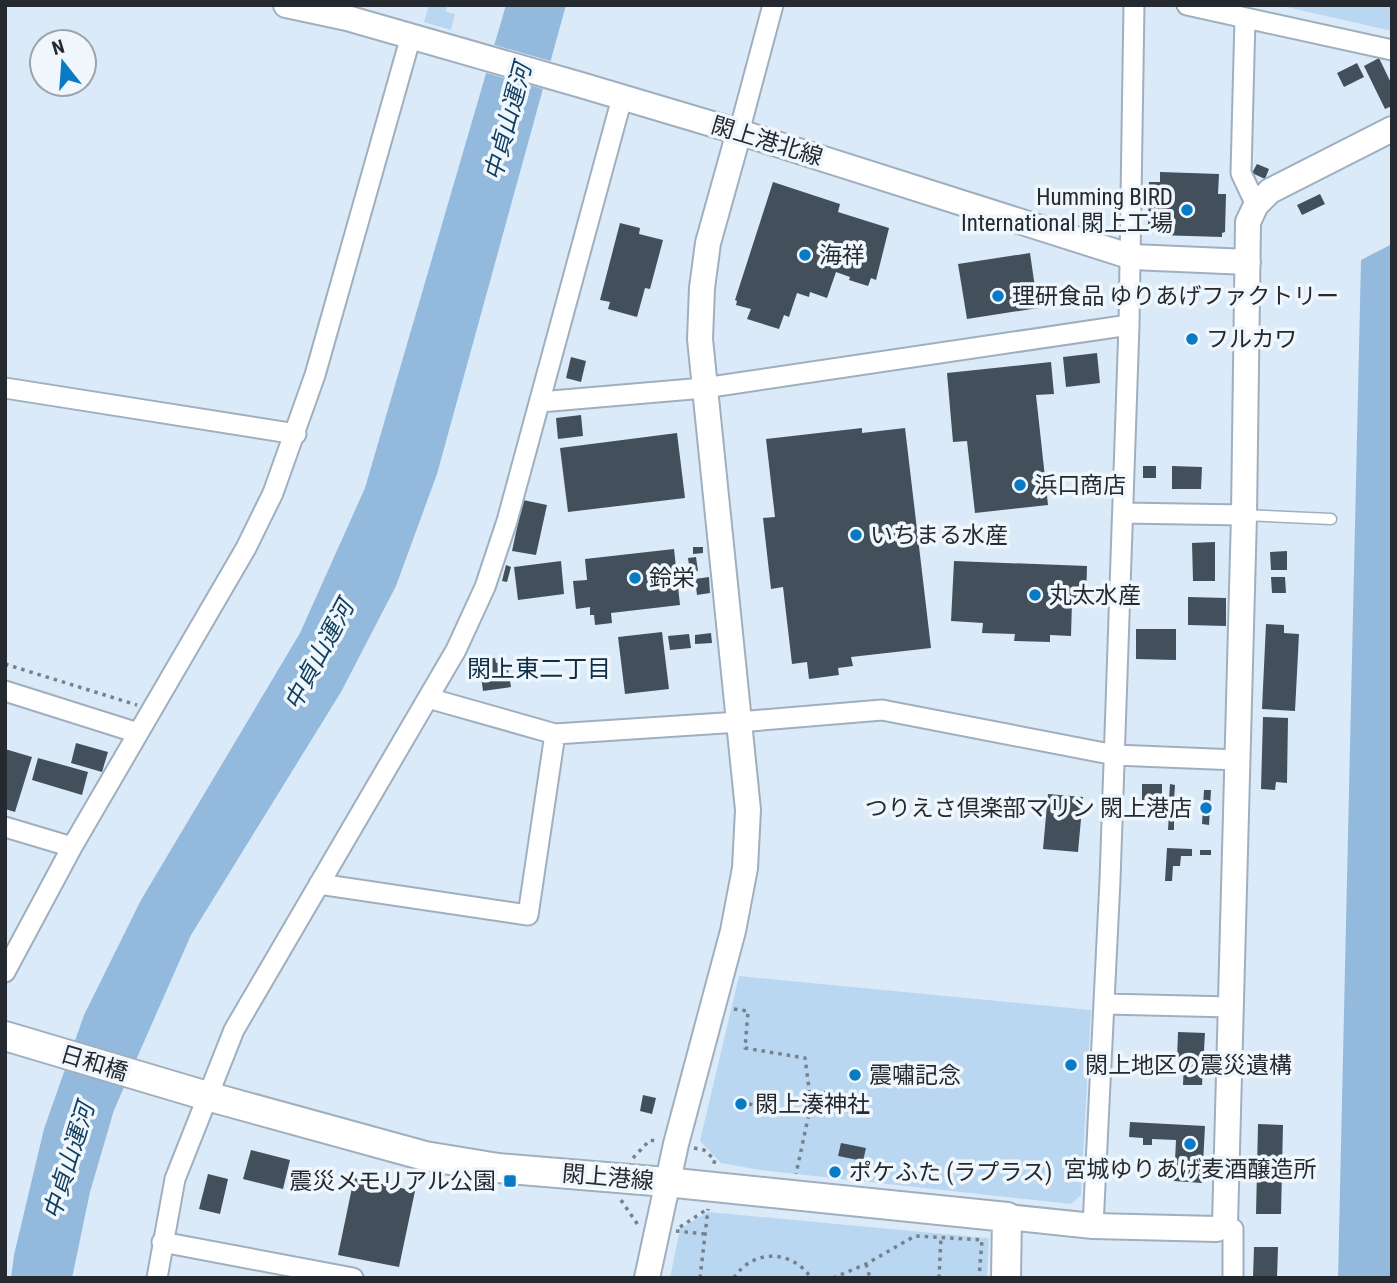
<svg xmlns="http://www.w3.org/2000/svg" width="1397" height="1283" font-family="'Roboto Condensed','Noto Sans JP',sans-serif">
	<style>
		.green { fill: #bad7f1 }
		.water { fill: #93badd }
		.pier { fill: #daeaf9 }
		.building { fill: #43505c }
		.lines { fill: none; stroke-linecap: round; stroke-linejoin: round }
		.service-casing { stroke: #a0afbe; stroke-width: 13 }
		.minor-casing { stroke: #a0afbe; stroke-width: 23 }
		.tertiary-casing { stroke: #a0afbe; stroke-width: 28 }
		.secondary-casing { stroke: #a0afbe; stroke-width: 32 }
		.path { stroke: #76818a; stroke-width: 3.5; stroke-dasharray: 3.5 5; stroke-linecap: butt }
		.service { stroke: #fff; stroke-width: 10 }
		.minor { stroke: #fff; stroke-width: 19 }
		.tertiary { stroke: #fff; stroke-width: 24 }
		.secondary { stroke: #fff; stroke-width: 28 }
		.poi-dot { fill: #097bc5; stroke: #eff6fc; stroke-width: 2.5 }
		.labels { text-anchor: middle; stroke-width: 7; stroke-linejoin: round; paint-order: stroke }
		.street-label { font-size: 23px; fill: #242a2f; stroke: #eff6fc }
		.poi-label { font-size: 23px; fill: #242a2f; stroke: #eff6fc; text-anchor: start }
		.water-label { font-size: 24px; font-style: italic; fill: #123e60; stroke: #eff6fc }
		.neighbourhood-label { font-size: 24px; fill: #0e2e48; stroke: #eff6fc }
	</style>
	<rect width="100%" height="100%" fill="#daeaf9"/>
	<path class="green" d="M429,5H447L446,12L455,14L451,30L424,22Z
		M1278,5H1392V31Z
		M739,976L1091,1010L1081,1195L1071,1204L760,1170L721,1163L700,1141Z
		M708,1212L987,1238L989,1239L987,1278H670L680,1229Z"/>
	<path class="water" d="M506,5H566L437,474L396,586L341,692L191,935L114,1110L90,1192L72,1278H11L14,1255L44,1129L84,1015L141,900L300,633L365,488Z
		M1392,244V1278H1338L1361,260Z"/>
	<path class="pier" d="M491,44L554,62L546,90L483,72Z"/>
	<path class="building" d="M1379,58L1392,85V106L1385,109L1364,66Z
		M1357,63L1364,77L1344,87L1337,73Z
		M1257,164L1269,169L1265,179L1252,173Z
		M1160,172L1219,174L1218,194H1226L1225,232L1222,233V237L1157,235V228L1148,227L1149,182H1160Z
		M773,182L840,204L838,212L889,228L876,280L871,278L868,286L849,280L850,277L836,272L827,298L810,292L809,297L797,293L789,317L784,315L779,329L747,319L751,309L736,305L737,301L735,300Z
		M1320,194L1325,204L1302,215L1297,205Z
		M620,223L640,228L639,234L663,240L650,289L645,288L637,317L608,309L610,302L600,300Z
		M1030,253L1038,308L967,319L958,264Z
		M1097,353L1100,383L1066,387L1063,357Z
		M571,357L586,361L581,382L566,378Z
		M1051,362L1054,394L1036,395L1048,505L975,513L967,441L953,442L947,373Z
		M581,415L583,436L558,439L556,418Z
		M862,428V433L905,428L931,648L851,657L853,666L838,668L839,675L809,679L807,662L792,664L783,587L771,589L763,518L775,517L766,439Z
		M677,433L685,498L568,512L560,448Z
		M1143,466H1156V478H1143Z
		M1172,466L1202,467L1201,489H1172Z
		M523,500L547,505L536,555L512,551Z
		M1215,542V581H1193L1192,543Z
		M693,547H703V553L693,554Z
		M674,549L680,605L611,613L612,623L595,625L594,615H590V607L576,609L573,581L587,580L585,559Z
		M1287,551V570H1271L1270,552Z
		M696,557L698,571L690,572L688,558Z
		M561,561L564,594L518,600L514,567Z
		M954,561L1087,566L1086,602H1072L1071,636L1050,635V642L1014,641L1015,634L982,633L983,623L951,621Z
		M506,565L511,567L507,582L502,581Z
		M709,577L710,593L697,595L695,579Z
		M1271,577H1285L1286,593H1272Z
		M1188,597L1226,598V626L1188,625Z
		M1266,624L1284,625V633L1299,634L1295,711L1262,709Z
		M1136,629H1176V660L1136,659Z
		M662,632L669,689L625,694L618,637Z
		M711,633L712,643L695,644V635Z
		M689,634L691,648L670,650L668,636Z
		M495,658L496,663L507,661L511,687L483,691L479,660Z
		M1263,717L1288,718L1287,783L1276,782L1275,790L1261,789Z
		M76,743L108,752L102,772L71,763Z
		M5,749L32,757L15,812L5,809Z
		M38,758L88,772L82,795L32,780Z
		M1142,784H1162V800H1142Z
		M1170,784L1175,785L1174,800H1169Z
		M1204,790H1211L1209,825L1202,824Z
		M1048,794L1083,797L1078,852L1043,849Z
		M1169,814L1174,815V830H1168Z
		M1167,848L1192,849V856H1181L1180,866H1173L1172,881H1165Z
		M1200,850H1211V855H1200Z
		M1178,1032L1205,1033L1202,1085H1183L1184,1059H1177Z
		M824,1091L839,1094L836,1112L821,1110Z
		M643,1095L656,1098L652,1114L640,1111Z
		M1130,1122L1205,1126L1202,1183L1174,1181L1176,1140L1152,1139V1145H1143V1138L1129,1137Z
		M1258,1124L1283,1125L1281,1214H1256Z
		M841,1143L866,1148L863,1161L838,1156Z
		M251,1150L290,1160L283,1189L243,1179Z
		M208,1174L228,1179L220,1214L199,1209Z
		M354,1178L415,1191L399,1267L338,1255Z
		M1254,1247H1278L1277,1278H1253Z"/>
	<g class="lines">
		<defs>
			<path id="service" d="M1244,515L1331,519"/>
			<path id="minor" d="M1187,5L1392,50
				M1245,18L1241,173L1256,205
				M739,132L773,5
				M5,388L296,434
				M540,402L704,388L1129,325
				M1123,513L1244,515
				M5,691L138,733
				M428,698L555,734L739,722L882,710L1115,755L1237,760
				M5,827L72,847
				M319,884L528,915L555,734
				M5,972L72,847L246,548L273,493L315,375L411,36
				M1105,1004L1231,1007
				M1225,1224L1233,1229V1278
				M1093,1226L1110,880L1129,325L1134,5
				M162,1242L353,1278
				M157,1278L175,1179L234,1030L456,650L485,587L507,521L622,98"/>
			<path id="tertiary" d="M286,5L347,18L581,85L739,132L1132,257L1248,262
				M1007,1217L1093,1226L1217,1229L1225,1224L1244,515L1248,222L1256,205L1270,191L1392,129
				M647,1278L676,1144L733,931L745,868L748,810L700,339L702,288L708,243L739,132"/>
			<path id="secondary" d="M5,1036L207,1096L425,1156L498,1168L666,1182L1007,1217L1006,1278"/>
		</defs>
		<use href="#service" class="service-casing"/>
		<use href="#minor" class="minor-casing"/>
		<use href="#tertiary" class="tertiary-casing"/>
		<use href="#secondary" class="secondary-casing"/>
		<path class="path" d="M5,664L137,705
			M734,1009L748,1011L745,1048L805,1058L811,1104L796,1174
			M749,1104L809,1115
			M694,1148L704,1150L715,1160L713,1166
			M633,1158L650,1140L656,1141
			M621,1200L638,1225
			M680,1227L706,1210
			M676,1231L705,1234
			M866,1264L870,1278
			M700,1278L708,1209
			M734,1278C753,1248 793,1250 811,1278
			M833,1278L866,1264L915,1236L982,1240L979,1278
			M939,1278L941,1238"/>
		<use href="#service" class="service"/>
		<use href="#minor" class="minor"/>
		<use href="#tertiary" class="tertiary"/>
		<use href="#secondary" class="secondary"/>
	</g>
	<g class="poi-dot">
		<circle cx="1187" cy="210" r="7"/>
		<circle cx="805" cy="255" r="7"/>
		<circle cx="998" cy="296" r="7"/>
		<circle cx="1192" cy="339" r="7"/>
		<circle cx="1020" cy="485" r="7"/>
		<circle cx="856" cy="535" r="7"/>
		<circle cx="635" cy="578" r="7"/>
		<circle cx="1035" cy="595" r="7"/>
		<circle cx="1206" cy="808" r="7"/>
		<circle cx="1071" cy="1065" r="7"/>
		<circle cx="855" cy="1075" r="7"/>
		<circle cx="741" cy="1104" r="7"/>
		<circle cx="1190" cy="1144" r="7"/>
		<circle cx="835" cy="1172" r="7"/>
		<rect x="503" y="1174" width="14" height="14" rx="3.5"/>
	</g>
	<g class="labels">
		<g class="street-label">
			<text transform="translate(767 141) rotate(17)" y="8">閖上港北線</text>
			<text transform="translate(94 1063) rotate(17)" y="8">日和橋</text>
			<text transform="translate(608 1177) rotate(5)" y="8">閖上港線</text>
		</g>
		<g class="poi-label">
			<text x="1173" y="205" text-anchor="end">Humming BIRD<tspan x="1173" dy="26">International 閖上工場</tspan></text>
			<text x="819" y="263">海祥</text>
			<text x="1012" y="304">理研食品 ゆりあげファクトリー</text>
			<text x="1206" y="347">フルカワ</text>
			<text x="1034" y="493">浜口商店</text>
			<text x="870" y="543">いちまる水産</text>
			<text x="649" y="586">鈴栄</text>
			<text x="1049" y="603">丸太水産</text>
			<text x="1192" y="816" text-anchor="end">つりえさ倶楽部マリン 閖上港店</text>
			<text x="1085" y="1073">閖上地区の震災遺構</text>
			<text x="869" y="1083">震嘯記念</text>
			<text x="755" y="1112">閖上湊神社</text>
			<text x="1190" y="1177" text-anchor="middle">宮城ゆりあげ麦酒醸造所</text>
			<text x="849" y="1180">ポケふた (ラプラス)</text>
			<text x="496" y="1189" text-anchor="end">震災メモリアル公園</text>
		</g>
		<g class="water-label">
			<text transform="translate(508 122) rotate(-75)" y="8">中貞山運河</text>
			<text transform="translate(319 655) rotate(-62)" y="8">中貞山運河</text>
			<text transform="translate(69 1161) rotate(-73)" y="8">中貞山運河</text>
		</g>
		<g class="neighbourhood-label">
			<text x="539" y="677">閖上東二丁目</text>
		</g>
	</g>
	<rect width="1397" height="1283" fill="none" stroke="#242a2f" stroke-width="14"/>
	<g transform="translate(63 63) rotate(343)"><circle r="33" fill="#eff6fc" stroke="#9ea4aa" stroke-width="2"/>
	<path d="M0-5L12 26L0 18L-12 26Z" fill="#097bc5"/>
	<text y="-10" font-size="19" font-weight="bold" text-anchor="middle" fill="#242a2f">N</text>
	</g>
</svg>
